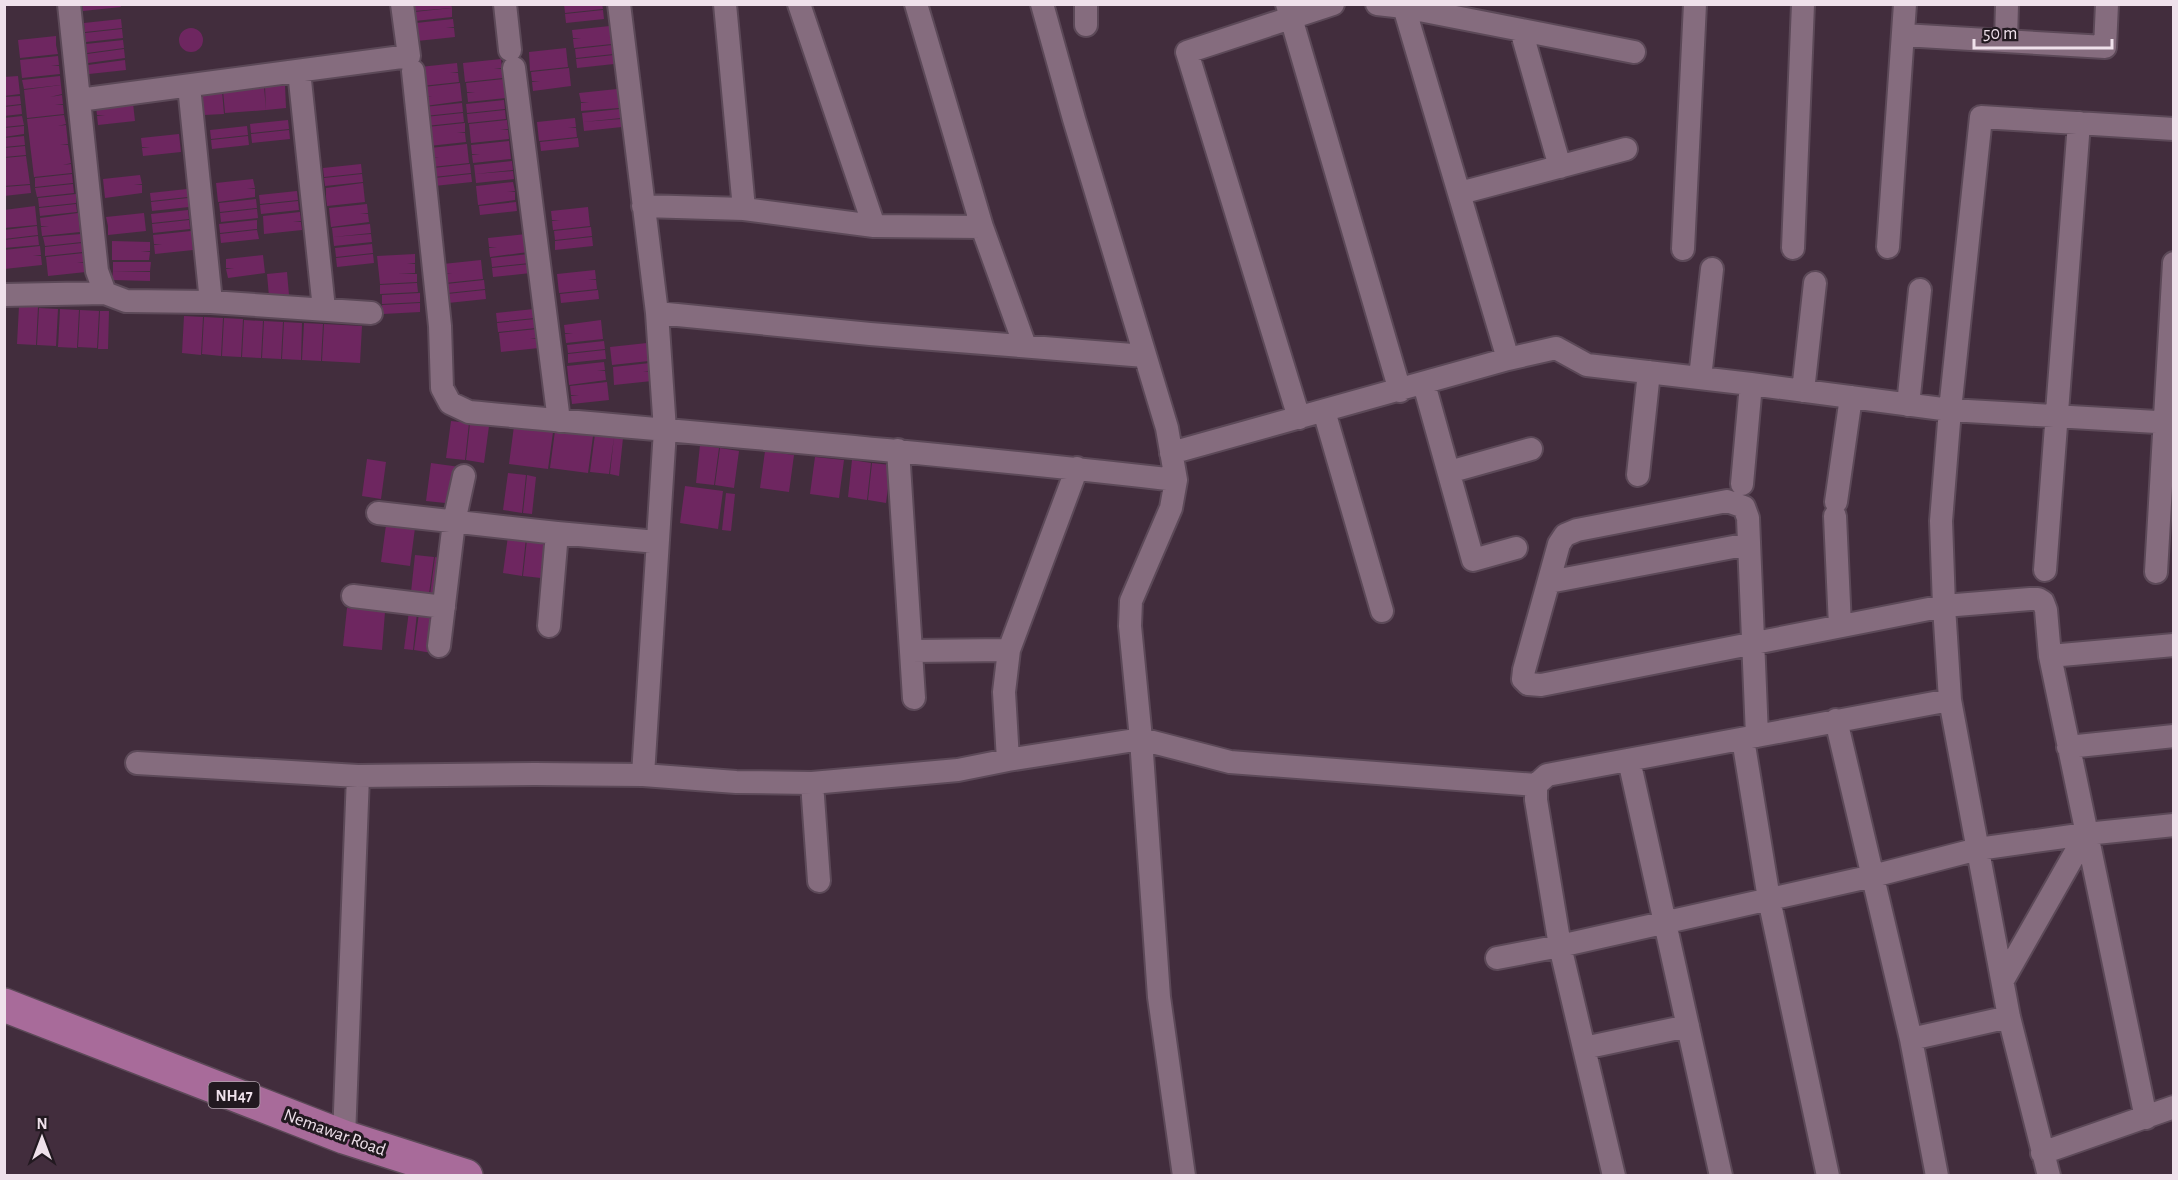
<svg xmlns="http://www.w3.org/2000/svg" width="2178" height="1180" font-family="'Alegreya Sans',sans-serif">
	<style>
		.building { fill: #6e2660 }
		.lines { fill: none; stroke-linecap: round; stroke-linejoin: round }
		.minor-casing { stroke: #5c4958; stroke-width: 26 }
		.highway-casing { stroke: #5c4958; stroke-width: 36 }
		.minor { stroke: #856c7e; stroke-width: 22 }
		.highway { stroke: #a86b9a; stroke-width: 33 }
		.labels { text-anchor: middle; stroke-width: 6; stroke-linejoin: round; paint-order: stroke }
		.shield { fill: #221920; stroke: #b2a5ae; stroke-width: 1.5 }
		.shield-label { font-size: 16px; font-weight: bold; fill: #efe1eb }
		.street-label { font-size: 18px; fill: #efe1eb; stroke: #221920 }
	</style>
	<rect width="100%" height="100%" fill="#422d3d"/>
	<path class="building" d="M82,4H120L121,7L83,11Z
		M413,4H451L452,8L414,11Z
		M564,4H602L603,9L565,13Z
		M452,8V17L415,21L414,12Z
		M603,10L604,19L566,23L565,14Z
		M121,19L122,28L85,32L84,23Z
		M453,19L454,27L446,28H454L455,37L417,41L416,23Z
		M610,26L612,44L574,48L573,39L581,38H573L572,30Z
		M179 40a12 12 0 1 1 24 0a12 12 0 1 1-24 0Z
		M122,29L123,38L86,42L85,33Z
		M56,36V45H49H56L58,54L20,58L18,40Z
		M123,40L124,48L87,53L86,44Z
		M612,45L614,54L576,58L575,49Z
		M566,48L568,67L530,71L529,52Z
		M124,49L125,58L88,63L87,54Z
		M614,55V64L577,68L576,59Z
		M58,56L59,65L51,66H59L60,74L22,78L20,60Z
		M501,59L502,68L494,69H502L503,78L465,82L463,63Z
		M125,60L126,70L89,74L88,65Z
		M457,63L458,72L450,73H458L459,82L422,86L420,67Z
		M569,68L571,86L533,91L532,82L540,81H532L531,72Z
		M18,76L20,94L4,96V77Z
		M60,76L61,85L24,89L22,80Z
		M504,79L506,98L468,102L467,93L475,92H467L466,83Z
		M460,83L462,101L425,106L424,97L432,96H424L423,87Z
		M61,85L62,94L50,97L62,95L63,104L55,105H63L64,114L27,118L24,90Z
		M285,85L286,108L266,110L265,87Z
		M264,87L266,110L225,113L223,90Z
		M617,89L619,108L581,111V103L589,102H581L579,93Z
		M222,91L224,114L204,115L202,92Z
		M20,96L21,104L4,106V97Z
		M504,100L505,109L467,113L466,104Z
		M133,103L135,121L98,125L97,116L105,115H97L96,107Z
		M462,103L463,112L425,116L424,107Z
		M21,105L22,114L4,116V107Z
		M620,109L621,118L583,122L582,113Z
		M505,110L506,119L468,123L467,114Z
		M463,113L464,122L426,126L425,117Z
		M64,115L66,124L58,126L66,125L68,144L60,145H68L71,163L63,165L71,164L72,173L34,177L27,119Z
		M22,116L24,125L4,127V118Z
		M575,118L576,127L568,128H576L577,137L539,141L537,122Z
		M621,119L622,127L584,131L583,122Z
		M288,120L289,129L251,133L250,124Z
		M507,120L508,129L500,130H508L509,139L471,143L469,124Z
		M465,123V132L457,133H465L466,142L429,146L427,127Z
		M24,126V134L4,137V128Z
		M247,126L248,135L211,139L210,130Z
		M289,130L290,139L252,143L251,134Z
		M179,134L181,152L143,156L142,148L150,147H142L141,138Z
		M24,136L25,145L4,147V138Z
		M248,136L249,145L212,149L211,140Z
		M578,138L579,147L541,151L540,142Z
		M509,141L511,159L473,163L472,155L480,154H472L471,145Z
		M467,144L469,163L432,167L431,158L439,157H431L430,148Z
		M25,146L26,155L4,157V148Z
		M26,156L30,184L4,186V158Z
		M512,161L513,170L475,174L474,165Z
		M361,164L362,173L324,177L323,168Z
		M470,164L471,173L434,177L433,168Z
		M513,171L514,179L476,183L475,174Z
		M72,174L73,183L35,187V178Z
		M362,174L363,182L325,186L324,178Z
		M471,174L472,182L434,186V178Z
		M140,175L142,184L134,185H142V193L105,198L103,179Z
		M253,179L255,188L247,189H255V197L218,202L216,183Z
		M513,182L515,191L507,192H515V200L478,205L476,186Z
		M363,183L365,202L327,206L326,197H334H326V188Z
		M73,184L74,193L37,197L35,188Z
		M30,185L31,193L4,196V187Z
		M187,189L188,197L151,201L150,193Z
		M297,191L298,200L260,204L259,195Z
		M76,194V203L39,207L38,198Z
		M188,198L189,207L152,211L151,202Z
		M256,199L257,208L220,212L219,203Z
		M298,201L299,210L261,214L260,205Z
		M516,202L517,211L480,215L479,206Z
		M76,204L77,212L40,216L39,208Z
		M367,204L368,213L360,214H368L369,222L331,227L329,208Z
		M35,206L37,225L4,228V210Z
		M588,207L590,226L553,230L552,221L560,220H552L551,211Z
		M257,209L258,218L221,222L220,213Z
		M188,210L189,219L152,223L151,214Z
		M300,212L301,221L293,222H301L302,230L264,234L263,216Z
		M78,213L80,232L42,236L41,227L49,226H41L40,218Z
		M144,213L145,222L108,226L106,217Z
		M189,220L190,229L153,233L152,224Z
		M257,220V229L220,233L219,224Z
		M145,222L146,231L108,235V226Z
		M370,224L371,233L333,237L332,228Z
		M37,226L38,235L4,239V230Z
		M591,227L592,236L555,240L554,231Z
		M257,230L259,239L221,243L220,234Z
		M191,231L193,250L155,254L154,245L162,244H154L153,235Z
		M81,234L82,242L45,246L43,237Z
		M371,234L372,242L334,246L333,237Z
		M526,234L528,252L490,257L489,248L497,247H489L488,238Z
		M38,236L39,245L4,248V240Z
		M592,237L593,246L555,250V241Z
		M112,241L150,242V251H141L150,252L149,260H112Z
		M82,243L83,252L45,256V247Z
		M372,244L373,253L336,257L335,248Z
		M40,246L41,255L33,256H41L42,265L4,269V250Z
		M84,253L85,262L77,263H85L86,272L48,276L46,257Z
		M373,254L374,263L337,267L336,258Z
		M415,254V263H407L415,264V273L398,274H417V282L380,284L377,256Z
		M529,254L530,263L492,267L491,258Z
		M263,255L265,273L228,278L226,269L234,268H226V259Z
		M481,260L483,279L445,283L444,274L452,273H444L443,264Z
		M113,262H151L150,271H113Z
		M530,264L531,273L493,277L492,268Z
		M595,270L596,279L588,280H596L597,289L559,293L557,274Z
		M113,271L150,272V281L112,280Z
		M287,272L289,295L269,297L267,274Z
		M484,280L485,289L447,293L446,284Z
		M417,283L418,292L380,294V285Z
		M485,290L486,299L448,303L447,294Z
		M598,290L599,299L561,303L560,294Z
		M420,293V302L382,304V295Z
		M420,303V312L383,314L382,305Z
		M19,306L38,307L36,345L17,344Z
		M39,308L58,309L56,346L37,345Z
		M60,309L79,310L77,348L58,347Z
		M534,309L535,318L497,322L496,313Z
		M80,310L99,311L97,348L78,347Z
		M100,311H109L108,349H98Z
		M184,316L203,317L201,355L182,353Z
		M204,317L223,318L221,356L202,354Z
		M224,318L243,319L241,357L222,356Z
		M535,319L536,328L498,332L497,323Z
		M244,320L263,321L261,358L242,357Z
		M601,320L603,339L566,343L565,334H573L565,333L564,325Z
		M264,321L283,322L281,359L262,358Z
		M284,322L302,323L301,360L282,359Z
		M304,323L323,324L321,361L302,360Z
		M324,324L362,326L360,363L322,361Z
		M537,329V338L530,339H537L539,348L501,352L499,333Z
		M604,341L605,349L568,353L567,345Z
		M647,343L648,352L611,356L610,347Z
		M605,350L606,359L568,363V354Z
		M648,352L649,361L612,365L611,356Z
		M604,362L605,370L597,371H605L606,380L569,385L567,366Z
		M650,363L651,371L643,372H651L652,381L614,385L613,367Z
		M607,382L609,400L572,404L571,396L579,395H571L570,386Z
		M451,421L469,423L465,460L446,458Z
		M470,423L489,426L484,463L466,460Z
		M514,426L553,432L548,469L509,464Z
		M555,431L593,436L588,473L550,468Z
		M595,434L614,437L609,474L590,472Z
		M614,437L623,438L619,476L610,474Z
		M700,445L719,448L714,485L696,483Z
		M720,448L739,451L734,488L715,485Z
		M765,451L794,455L789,492L760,488Z
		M815,457L844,460L839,498L810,494Z
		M367,459L386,462L381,499L362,496Z
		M852,460L871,463L867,500L848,497Z
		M431,463L460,467L455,504L426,501Z
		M872,463L891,465L886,503L868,500Z
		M508,473L526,475L522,513L503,510Z
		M527,475L536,477L532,514L523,513Z
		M685,486L723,491L718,529L680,523Z
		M726,493L735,494L731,531L722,530Z
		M386,525L415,528L410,566L381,562Z
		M508,536L526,538L522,576L503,573Z
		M527,539L546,541L541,578L523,576Z
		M415,555L434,557L429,594L411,592Z
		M435,557L444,559L439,596L430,595Z
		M347,608L385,612L382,650L343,646Z
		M409,611L417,613L413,650L404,649Z
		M419,613L437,615L432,653L414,650Z"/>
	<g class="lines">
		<defs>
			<path id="minor" d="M69,4L79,100
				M505,4L510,50
				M619,4L657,313L665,430L643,775
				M725,4L744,209
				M799,4L874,226
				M916,4L982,227L1025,346
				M1042,4L1074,119L1167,428L1176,480L1171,508L1131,601L1130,626L1141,739L1159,997L1184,1176
				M1086,4V25
				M1287,4L1400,391
				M1377,4L1404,7L1634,52
				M1404,7L1508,359
				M1521,30L1560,167
				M1903,35L2105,47L2107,4
				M2006,41L2007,4
				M514,68L559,421
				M299,71L324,309
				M413,71L440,326L442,388L450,403L469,412C704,434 941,453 1176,480
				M189,86L211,302
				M1460,193L1626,149
				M643,206L744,209L874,226L982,227
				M1888,247L1905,4
				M1793,248L1803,4
				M1683,249L1695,4
				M4,295L105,293
				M371,313L211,302L126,301L105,293L97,271L79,100L409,56L402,4
				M657,313L870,334L1145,356
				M1700,378L1712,269
				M1424,384L1473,560L1516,548
				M1803,391L1815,283
				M1908,405L1920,290
				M1324,411L1382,611
				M1299,418L1187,52L1333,4
				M898,450L914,698
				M1171,453L1508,359L1556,348L1587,365L1751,384L1950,410L2174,423
				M1449,472L1531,449
				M1638,475L1649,372
				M1742,484L1751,384
				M1836,502L1851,397
				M378,513L557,533L657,542
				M1835,516L1840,626
				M2045,570L2079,123
				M2156,572L2174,263
				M1549,582L1749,544
				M353,596L444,607
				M549,626L557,533
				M439,646L454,522L464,476
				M911,651L1009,650
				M2050,656L2174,645
				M1836,720L1911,1039L1937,1176
				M1757,736L1748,518L1744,507L1727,501L1577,530L1565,535L1559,544L1524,670L1523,679L1528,684L1541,685L1944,606L2030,599H2038L2043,602L2046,610L2050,656L2146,1118
				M1743,739L1769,899L1828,1176
				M2068,747L2174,736
				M1008,760L1004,692L1009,650L1077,468
				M1629,760L1721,1176
				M137,763L358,776
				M812,783L819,881
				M1497,958L1560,946L1873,876L1978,849L2086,834L2174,825
				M2003,980L2086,834
				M1911,1039L2009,1017
				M1584,1048L1688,1026
				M344,1137L358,776L535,774L643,775L736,782L812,783L958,770L1008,760L1141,739L1230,762L1536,785
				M2042,1153L2174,1107
				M1614,1176L1560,946L1536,800V785L1547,775L1950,700
				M2049,1176L2009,1017L1950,700L1944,606L1941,521L1950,410L1981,117L2174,129"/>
			<path id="highway" d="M4,1005L344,1137L466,1176"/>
		</defs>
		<use href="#minor" class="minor-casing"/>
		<use href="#highway" class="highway-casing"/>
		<use href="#minor" class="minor"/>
		<use href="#highway" class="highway"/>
	</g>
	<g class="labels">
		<rect class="shield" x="208.5" y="1082" width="51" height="26" rx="4.5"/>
		<g class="shield-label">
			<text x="234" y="1101">NH47</text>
		</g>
		<g class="street-label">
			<text transform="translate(335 1132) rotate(20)" y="6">Nemawar Road</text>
		</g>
	</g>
	<rect width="2178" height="1180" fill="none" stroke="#efe1eb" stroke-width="12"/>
	<g transform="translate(42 1138)" stroke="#221920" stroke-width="4.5" paint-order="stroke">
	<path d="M0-4.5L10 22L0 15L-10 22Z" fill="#efe1eb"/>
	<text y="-9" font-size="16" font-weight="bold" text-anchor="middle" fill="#efe1eb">N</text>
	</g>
	<path d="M1974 39v9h138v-9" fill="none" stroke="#efe1eb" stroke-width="3"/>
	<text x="1983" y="39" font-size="18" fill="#efe1eb" stroke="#221920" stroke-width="4.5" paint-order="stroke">50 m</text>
</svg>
